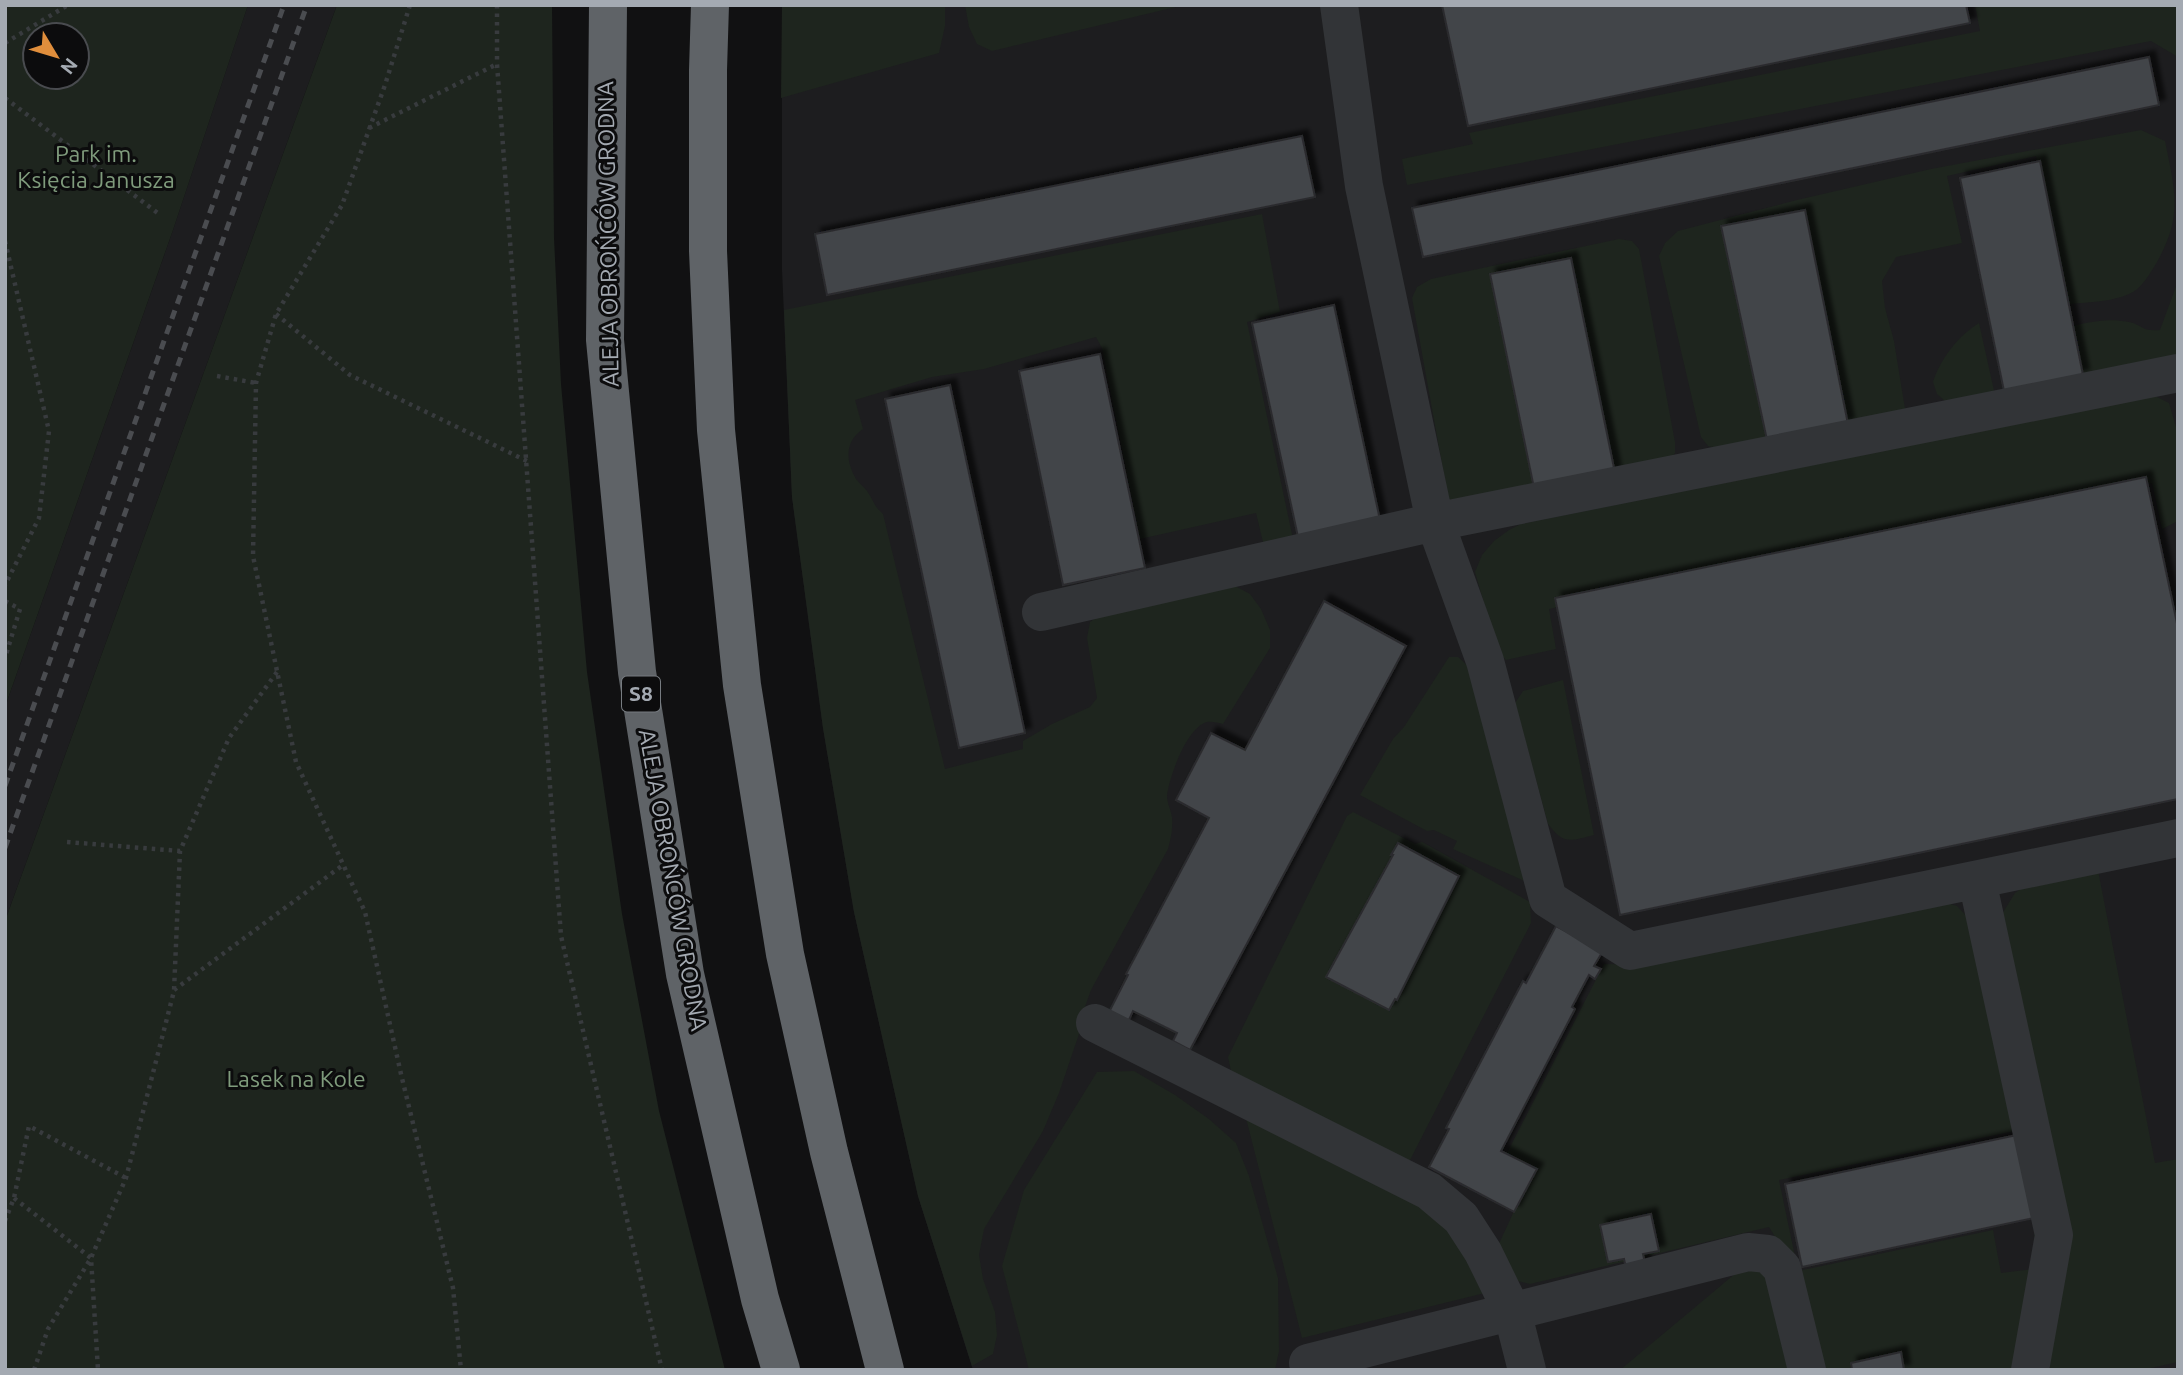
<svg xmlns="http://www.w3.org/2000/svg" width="2183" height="1375" font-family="Ubuntu,sans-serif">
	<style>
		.built { fill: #1d1d1f }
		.green { fill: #1e251e; fill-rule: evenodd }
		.building { fill: #434448; stroke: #2b2c2e; stroke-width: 2; filter: url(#shadow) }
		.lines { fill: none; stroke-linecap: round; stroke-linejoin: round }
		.path { stroke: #383b3e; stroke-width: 4.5; stroke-dasharray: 3.5 5; stroke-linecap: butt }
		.minor { stroke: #323437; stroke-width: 38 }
		.highway { stroke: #5f6367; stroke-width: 38 }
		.rail { stroke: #4a4c50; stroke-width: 5; stroke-dasharray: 9 7; stroke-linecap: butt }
		.labels { text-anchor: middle; stroke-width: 6; stroke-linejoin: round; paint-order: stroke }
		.shield { fill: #0c0c0d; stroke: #767b80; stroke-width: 2 }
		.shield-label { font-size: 21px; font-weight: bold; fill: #a4aab2 }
		.park-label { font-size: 23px; fill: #7f9b7c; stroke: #0c0c0d }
		.street-label { font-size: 23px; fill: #a4aab2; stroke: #0c0c0d }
	</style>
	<defs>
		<filter id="shadow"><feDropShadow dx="6" dy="-6" stdDeviation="2" flood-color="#0009"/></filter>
	</defs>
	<rect width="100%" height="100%" fill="#111112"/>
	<path class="built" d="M248,5H337L5,921V707L173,230Z
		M782,5H2178V1370H973L918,1196L854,912L823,728L792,497L782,270Z"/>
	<path class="green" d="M5,5H248L173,230L5,707ZM35,35H77V77H35Z
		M337,5H552L554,238L561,384L587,672L622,914L659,1111L725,1370H5V921Z
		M782,5H945V26L939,53L781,98Z
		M965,5H1184L992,51L977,44L969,27Z
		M1975,5H2178V57L2151,41L1407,185L1402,159L1473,144L1469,133L1980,31Z
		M2141,130L2165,141C2175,191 2183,216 2157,262C2151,272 2143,286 2133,292C2115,302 2089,302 2069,304L2036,156L1947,176L1962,243L1896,257L1882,281L1885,308L1894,341L1905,409L1726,450L1708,446L1701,437L1659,256L1665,243L1678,231L1797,200L1931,169Z
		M1262,214L1280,312L1247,322L1293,539L1264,546L1256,513L1140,539L1102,348L1096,337L984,369L932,377L855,400L863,429C845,441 845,460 856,479C859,483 864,487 867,491C874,501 873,505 883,514L945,769L1023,749V741L1052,724L1090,707L1097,698L1087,638L1090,622L1112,607L1235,586L1250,594L1261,609L1270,630V648L1223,724C1218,723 1212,721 1207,722C1187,727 1169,777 1167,796C1167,803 1171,810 1172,817C1173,829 1171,838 1168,849L1091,990L1082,1015L1079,1034L1059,1093L1043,1131L984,1229L979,1255L983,1279L995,1312L997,1335L993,1354L972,1366L918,1196L854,912L823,728L792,497L784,310Z
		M1619,239L1632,241L1639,249L1675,442V453L1668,461L1455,504L1448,497L1412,298L1417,287L1431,279Z
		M2178,281V357L2084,375L2073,326C2092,321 2109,318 2129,322C2143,325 2142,332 2160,330Z
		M1979,323L1995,395L1946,402L1937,394L1933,382C1941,358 1958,336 1979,323Z
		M2155,396L2169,403L2178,434V521L2162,529L2152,483L1549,609L1556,649L1506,660L1498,652L1475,572L1482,555L1494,541L1509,530L1521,524Z
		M1449,657H1458L1469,667L1529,883L1453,849L1457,841L1434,830L1427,831L1360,795L1393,739L1404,727Z
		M1563,680L1594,835C1570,841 1564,845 1548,824L1515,703L1523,691Z
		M1353,812L1415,844L1422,842L1530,902L1531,923L1408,1164L1231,1071L1228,1057L1347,816Z
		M2096,860L2155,1163L2178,1159V1362L2142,1370H2051L2047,1360L2002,914L2015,893L2040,876Z
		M1940,901L1957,906L1973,923L2015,1131L1779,1180L1798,1271L1993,1230L2001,1273L2041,1268L2016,1370H1818L1787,1256L1769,1227L1530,1284L1506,1278L1497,1248L1534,1168L1507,1153L1604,964L1646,965Z
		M1134,1071L1175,1095L1209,1119L1236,1143L1249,1176L1278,1278L1279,1351L1275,1370H1029L1002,1266L1024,1190L1097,1072Z
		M1246,1118L1401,1190L1462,1239L1489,1292L1302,1338Z
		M1761,1266L1800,1370H1620L1736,1273Z"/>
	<path class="building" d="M1442,5H1966L1970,23L1468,126Z
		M2149,57L2159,105L1423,257L1412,208Z
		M1302,136L1315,197L827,295L815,234Z
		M2040,161L2083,375L2004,391L1960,178Z
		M1805,210L1848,424L1767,440L1721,226Z
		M1571,258L1615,473L1534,488L1490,274Z
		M1334,305L1380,520L1298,537L1252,323Z
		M1100,354L1145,568L1063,585L1019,371Z
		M950,385L1025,733L959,748L885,399Z
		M2146,477L2178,628V799L1620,915L1555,598Z
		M1324,601L1406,646L1190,1050L1173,1041L1177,1033L1133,1011L1127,1024L1108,1014L1128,975L1126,974L1209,818L1176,800L1211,733L1245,750Z
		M1398,843L1459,876L1397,1000L1395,999L1389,1010L1326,977L1393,855H1391Z
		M1556,926L1603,951L1594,966L1601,969L1595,979L1589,975L1572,1007L1575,1009L1501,1151L1537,1169L1514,1212L1429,1167L1449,1129L1446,1128L1523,981L1526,983Z
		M2017,1135L2034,1218L1802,1267L1785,1184Z
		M1651,1214L1659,1251L1643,1254L1647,1272L1628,1277L1624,1259L1608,1262L1600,1225Z
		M1901,1352L1904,1370H1852L1851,1363Z"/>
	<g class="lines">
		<path class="path" d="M410,5L385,85L342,205L276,314L256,383L253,556L296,762L365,912L401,1074L453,1288L461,1370
			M497,5V64L561,936L662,1370
			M5,43L68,5
			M5,98L159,214
			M369,128L497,64
			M5,241L49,431L39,518L5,585
			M276,314L350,375L527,461
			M217,376L256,383
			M5,601L20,609L5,658
			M67,842L180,851
			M174,990L343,865
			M14,1198L91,1258L98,1370
			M5,1221L14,1198L29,1126L126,1178
			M34,1370L48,1329L91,1258L126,1178L174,991L180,851L229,738L277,672"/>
		<path class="minor" d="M1339,5L1364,186L1435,522L1485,661L1548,899L1630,951L2178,838
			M1041,612L1435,522L2178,373
			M1977,880L2054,1235L2030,1370
			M1095,1023L1429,1191L1461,1218L1483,1252L1512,1311L1527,1370
			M1310,1370L1308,1363L1748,1252L1768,1254L1782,1268L1807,1370"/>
		<path class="highway" d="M608,5L605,340L637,672L685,974L760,1299L781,1370
			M710,5L708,70V251L716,430L742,685L785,954L829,1152L885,1370"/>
		<path class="rail" d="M5,786L284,5
			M5,848L307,5"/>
	</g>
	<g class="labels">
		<rect class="shield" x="622" y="676.5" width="38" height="35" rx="5"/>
		<g class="shield-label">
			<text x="641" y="701">S8</text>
		</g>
		<g class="park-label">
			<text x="96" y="162">Park im.<tspan x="96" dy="26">Księcia Janusza</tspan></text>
			<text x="296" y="1087">Lasek na Kole</text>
		</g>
		<g class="street-label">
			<text transform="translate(608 234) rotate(-91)" y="8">ALEJA OBROŃCÓW GRODNA</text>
			<text transform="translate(673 880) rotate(80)" y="8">ALEJA OBROŃCÓW GRODNA</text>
		</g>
	</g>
	<rect width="2183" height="1375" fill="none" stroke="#a4aab2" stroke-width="14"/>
	<g transform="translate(56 56) rotate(128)"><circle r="33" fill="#0c0c0d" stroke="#494b4f" stroke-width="2"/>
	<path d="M0-5L12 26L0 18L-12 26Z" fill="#e08e3c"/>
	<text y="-10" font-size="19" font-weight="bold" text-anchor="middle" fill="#a4aab2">N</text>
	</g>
</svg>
